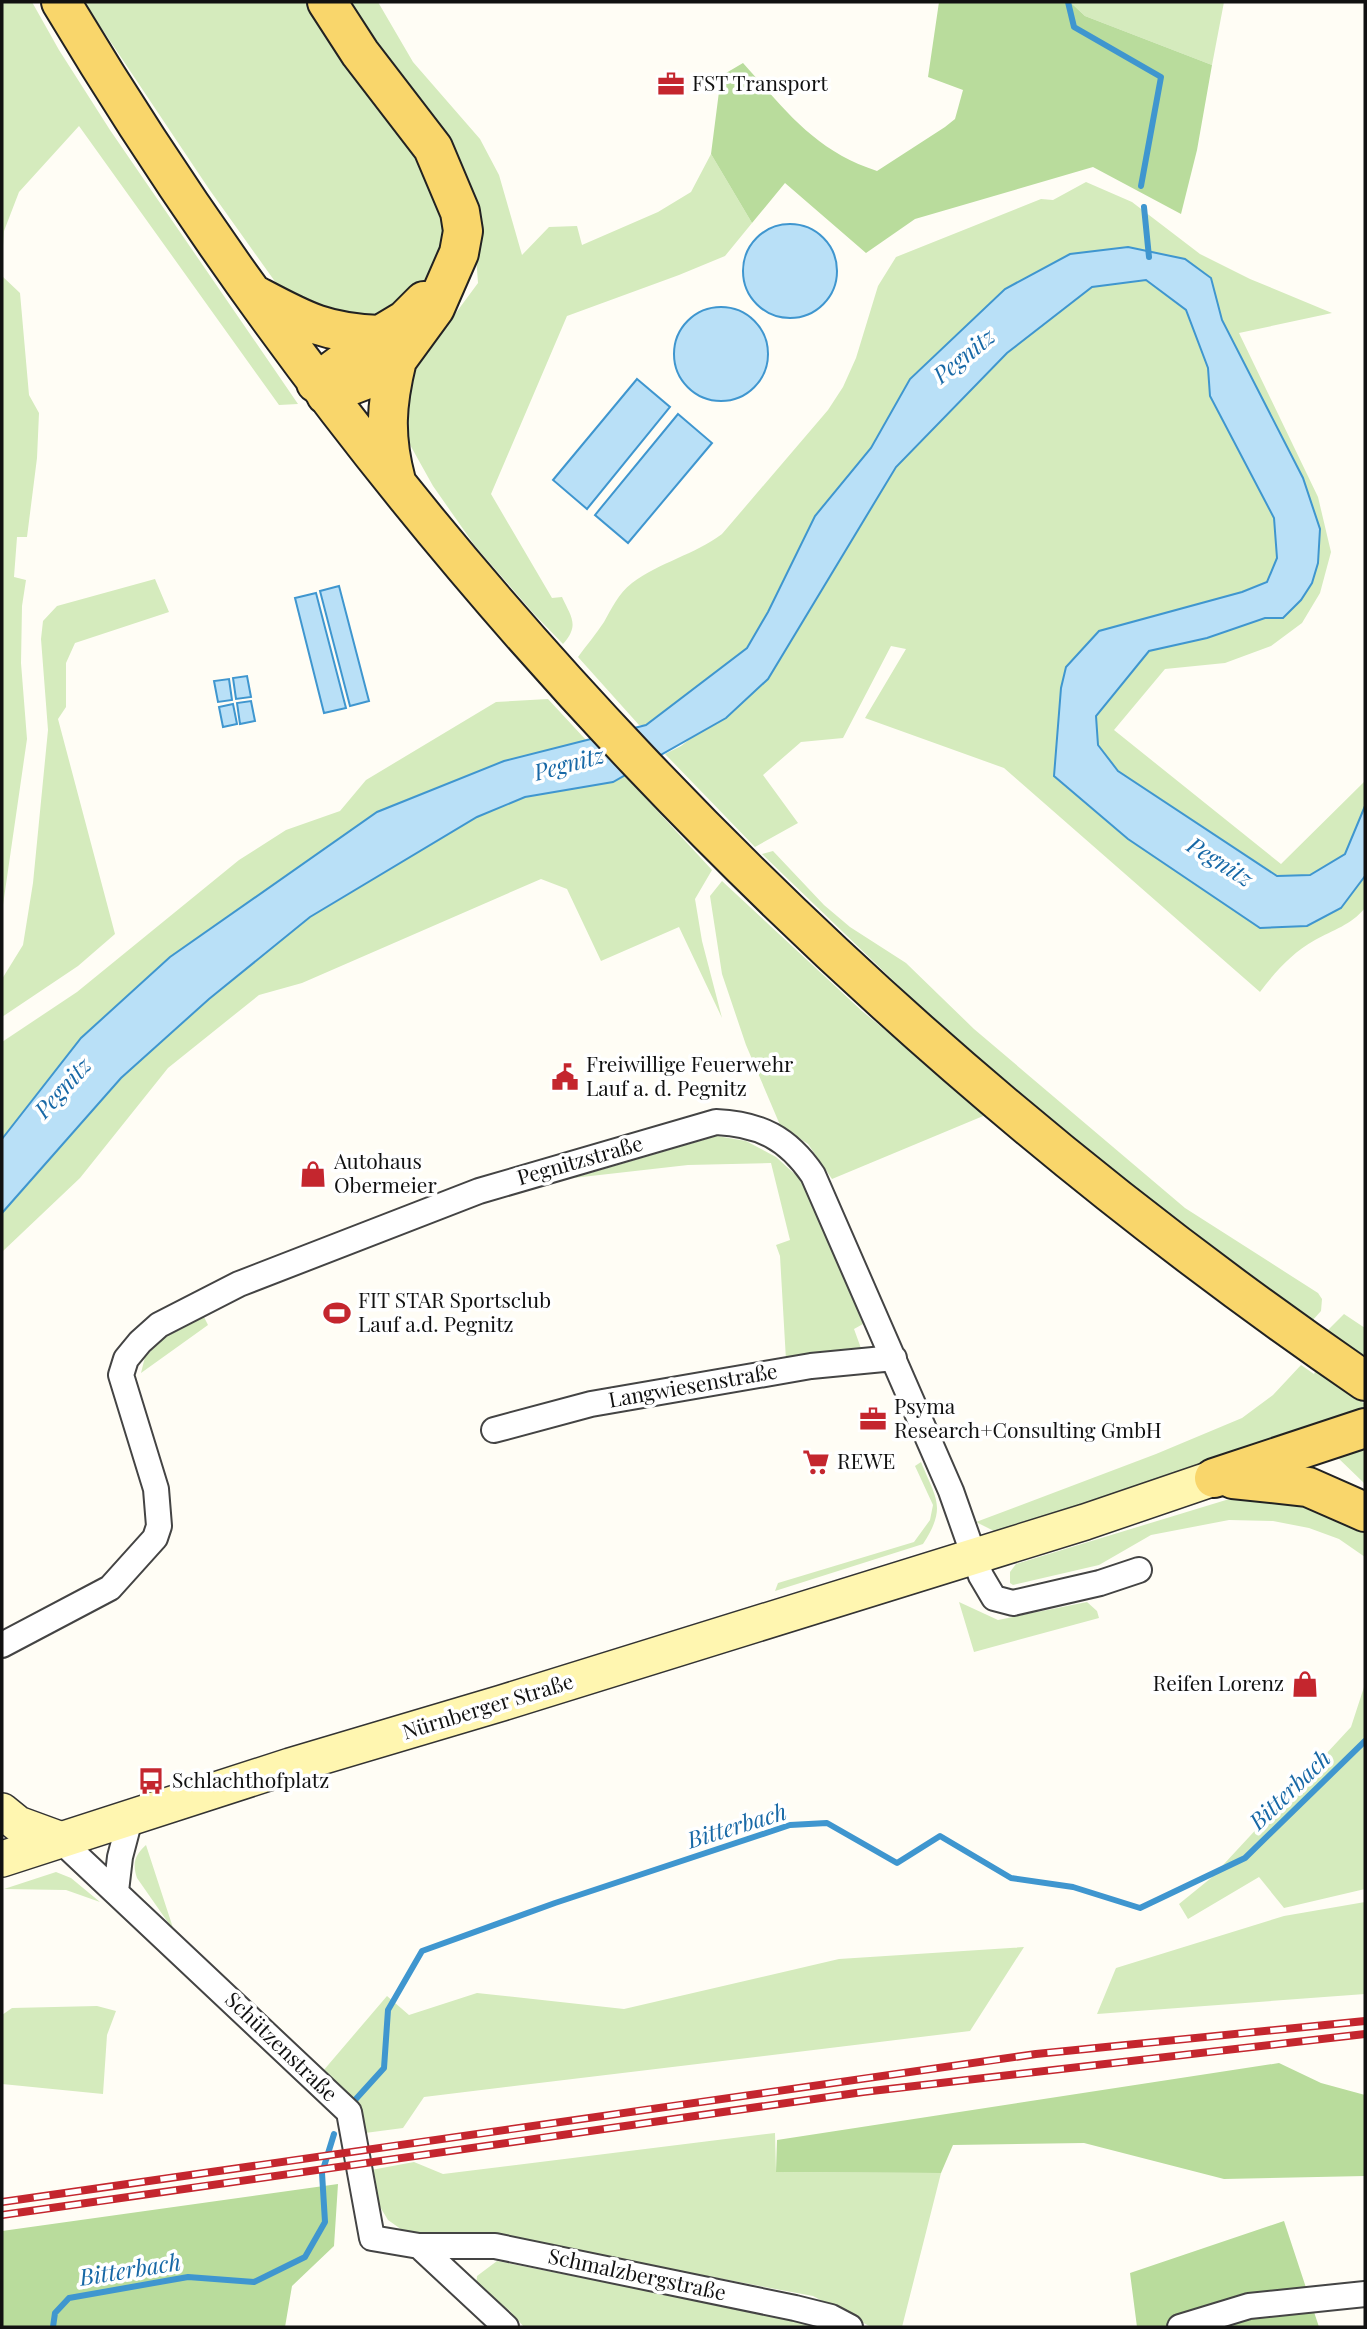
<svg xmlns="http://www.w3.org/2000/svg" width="1367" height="2329" font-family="'Playfair Display',serif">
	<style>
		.green { fill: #d5ebbd }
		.forest { fill: #b9dc9c }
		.water { fill: #b9e0f7; stroke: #3f96cf; stroke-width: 2 }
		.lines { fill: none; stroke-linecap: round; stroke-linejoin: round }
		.stream { stroke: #3f96cf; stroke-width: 6 }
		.minor-casing { stroke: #444; stroke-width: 28 }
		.secondary-casing { stroke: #333; stroke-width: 38 }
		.primary-casing { stroke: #222; stroke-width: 42 }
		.minor { stroke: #fff; stroke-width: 24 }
		.secondary { stroke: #fff6b0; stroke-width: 35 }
		.primary { stroke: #f9d66b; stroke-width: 38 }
		.rail-casing { stroke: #c4262e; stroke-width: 8 }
		.rail { stroke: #fff; stroke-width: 5; stroke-dasharray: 16; stroke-linecap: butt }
		.labels { text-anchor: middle; stroke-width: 7; stroke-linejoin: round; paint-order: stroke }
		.poi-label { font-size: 21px; fill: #111; stroke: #fff; text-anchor: start }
		.street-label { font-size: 21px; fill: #111; stroke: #fff }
		.water-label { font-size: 23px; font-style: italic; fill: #1768a6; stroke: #fff }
	</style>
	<rect width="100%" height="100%" fill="#fffdf5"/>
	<path class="green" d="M2,2H32L59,50L110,130L298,404L279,405L79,126L19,192L4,231L2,261Z
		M84,2H311L429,169L445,219L442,258L424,292L373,327L281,290L209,189Z
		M342,2H378L413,62L480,139L499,175L522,255L549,227L577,226L582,245L658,212L691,192L711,154L752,223L725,256L679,275L567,316L491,494L552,598L562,597C571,617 580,625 563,644L534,614L475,546L433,486L409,443L402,411L407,379L478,283L476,256Z
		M1070,2H1224L1212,65L1085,16Z
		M1086,182L1132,202L1200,254L1250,279L1332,313L1239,333L1318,497L1331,552L1320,593L1302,623L1271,646L1225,663L1165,669L1114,730L1281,864L1365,781V806L1345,854L1310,875L1277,876L1118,771L1098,745L1096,716L1149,651L1207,638L1265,618L1283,617C1301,600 1311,587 1318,563L1222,320L1211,278L1128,247L1070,254L1005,289L910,379L871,448L815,516L768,613L747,648L646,725H639L578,657C586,646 596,634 604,622C612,608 618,594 632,583C660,562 694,555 722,534L828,410L843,387L856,358L878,286L896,257L1041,199L1053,200Z
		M2,276L20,293L29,395L39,413L37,458L27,537H17L14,577L26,580L22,606L21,663L27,739L2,912Z
		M1146,280L1186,310L1208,368L1210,396L1274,518L1277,558L1267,582L1242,592L1098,631L1066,667L1061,688L1054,776L1260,928L1307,926L1341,908L1365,876V908C1351,925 1333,930 1315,940C1292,953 1276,971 1260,992L1004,768L865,718L906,649L891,646L843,738L801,742L763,775L798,823L755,847L665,754L681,746L768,679L896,467L1007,353L1092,287Z
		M155,579L169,612L75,643L66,663V707L58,719L115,934L78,966L2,1017V979L23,945L33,883L48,730L41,639L43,621L57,606Z
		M548,699L586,740L504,761L377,812L170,957L81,1038L2,1139V1042L77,992L239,860L286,830L340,811L366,780L496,702Z
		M625,776L712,870L695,899L702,941L722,1018L679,927L601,961L567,889L541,879L302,983L259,995L168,1068L80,1178L2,1252V1213L121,1078L209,999L310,917L477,817L525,797L613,782Z
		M773,851L824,905L850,927L906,963L974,1029L1185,1208L1318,1293L1322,1299L1321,1311L1312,1321L1139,1196L985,1069L762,854Z
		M722,881L862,1011L988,1114L832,1179L808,1144L780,1125L746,1045L722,974L710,896Z
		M717,1136L746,1141L776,1157L799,1178L813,1202L863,1324L854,1329L862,1351L786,1360L780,1256L776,1245L790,1240L771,1163L688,1165L573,1178Z
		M1344,1314L1365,1328V1360L1326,1332Z
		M204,1317L208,1325L141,1373L145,1357L164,1338Z
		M1301,1365L1314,1374L1316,1370L1365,1404V1413L998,1533L976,1522L1156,1454L1242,1418L1273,1395Z
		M1365,1445V1484L1335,1455Z
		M921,1462C936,1499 947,1507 923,1544L775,1591L778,1583L914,1542L930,1520L933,1505L915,1466Z
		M1272,1493L1365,1528V1557L1339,1539L1309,1528L1273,1521L1229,1520L1151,1535L1099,1565L1013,1585L1010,1583V1572L1016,1564L1226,1500Z
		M959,1602L998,1620L1087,1602L1097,1611L1099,1618L974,1652Z
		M1365,1684V1889L1284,1908L1259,1877L1188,1919L1179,1904L1211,1878L1351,1727Z
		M146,1845L174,1931L137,1878C132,1863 135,1855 146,1845Z
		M56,1872L71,1878L100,1902L66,1890L4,1889Z
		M1365,1902V1994L1097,2014L1116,1968L1284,1916Z
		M1024,1947L970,2031L424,2097L403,2128L365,2133L359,2106L323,2071L387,1996L409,2015L477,1993L624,2009L839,1959Z
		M97,2006L116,2011L107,2035L103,2094L2,2084V2015L12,2008Z
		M775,2133L776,2172L941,2173L902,2327H871L813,2296L531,2243L468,2234L405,2232L388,2220L374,2197L371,2170L414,2162L443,2174Z
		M497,2261L811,2323L818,2327H524L509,2310L476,2287L477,2276Z"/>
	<path class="forest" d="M939,2H1070L1085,16L1212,65L1197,150L1181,214L1093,167L915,219L866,253L785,183L752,223L711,154L721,76L743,63C785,110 815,151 877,171L945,127L955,119L963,90L928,77Z
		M1279,2063L1321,2083L1365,2095V2176L1224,2179L1084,2143L953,2145L941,2173L776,2172L777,2140Z
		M338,2184L334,2246L292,2286L285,2327H2V2231Z
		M1284,2221L1319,2327H1137L1130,2273Z"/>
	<path class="water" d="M743 271a47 47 0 1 1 94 0a47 47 0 1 1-94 0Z
		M1128,247L1185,259L1211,278L1222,320L1303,478L1320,529L1318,563L1312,583L1301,600L1283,618H1265L1207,638L1149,651L1096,716L1098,745L1118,771L1277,876L1310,875L1345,854L1365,806V876L1341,908L1307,926L1260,928L1128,839L1054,776L1061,688L1066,667L1099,631L1242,592L1267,582L1277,558L1274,518L1210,396L1208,368L1186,310L1146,280L1092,287L1007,353L896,467L768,679L726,718L613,782L525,797L477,817L310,917L209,999L121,1078L2,1213V1139L81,1038L170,957L377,812L504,761L646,725L747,648L768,612L815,516L871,448L910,379L1005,289L1070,254Z
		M674 354a47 47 0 1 1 94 0a47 47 0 1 1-94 0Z
		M637,379L670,407L587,509L553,480Z
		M678,414L712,443L628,543L595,515Z
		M339,586L369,701L350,706L320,591Z
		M316,593L346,708L324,713L295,598Z
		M247,676L251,697L236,699L233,678Z
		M229,679L232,700L218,702L214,681Z
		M251,701L255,721L240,724L237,703Z
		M233,704L237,724L223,727L219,707Z"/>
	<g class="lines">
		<path class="stream" d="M1068,2L1074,27L1161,77L1141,186
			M1144,207L1149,257
			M355,2100L384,2068L388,2010L422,1951L555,1903L790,1825L827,1823L897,1863L940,1836L1011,1878L1073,1887L1140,1908L1245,1858L1365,1741
			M53,2327L55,2313L69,2298L188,2277L254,2282L305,2257L325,2222L322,2173L334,2134"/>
		<defs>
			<path id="minor" d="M494,1430L591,1404L811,1366L894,1358
				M2,1645L110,1588L155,1538L159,1526L156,1489L121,1375L126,1359L140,1342L159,1325L239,1284L479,1191L716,1122C760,1124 788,1138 813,1175L951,1491L981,1576L994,1598L1013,1603L1100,1583L1139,1570
				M59,1839L349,2112L372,2238L419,2246H495L795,2308L831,2317L850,2327
				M116,1891L120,1857L130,1819
				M419,2246L506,2327
				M1180,2327L1249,2306L1365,2294"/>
			<path id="secondary" d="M2,1811L18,1824L59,1839
				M2,1859L290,1766L502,1703L1085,1522L1214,1478"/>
			<path id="primary" d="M61,2C386,546 843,1023 1365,1381
				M257,296C304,321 325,333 380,335
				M316,383L380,335L405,320L424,301
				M326,395L365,380L397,360L435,308L459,253L463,231L460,212L433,148L360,53L327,2
				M396,481C384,436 386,405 397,360
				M1214,1478L1365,1428
				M1233,1479L1308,1487L1365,1512"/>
		</defs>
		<use href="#minor" class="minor-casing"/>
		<use href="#secondary" class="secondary-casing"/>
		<use href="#primary" class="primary-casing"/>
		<use href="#minor" class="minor"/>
		<use href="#secondary" class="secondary"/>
		<use href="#primary" class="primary"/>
		<defs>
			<path id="rail" d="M2,2202L1036,2054L1365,2021
				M2,2215L863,2092L1365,2034"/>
		</defs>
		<use href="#rail" class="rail-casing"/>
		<use href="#rail" class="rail"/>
	</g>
	<defs>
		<symbol id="office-bare" viewBox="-9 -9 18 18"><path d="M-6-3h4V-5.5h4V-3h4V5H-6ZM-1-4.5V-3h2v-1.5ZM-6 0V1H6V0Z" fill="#c4262e" stroke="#fff" stroke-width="2.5" paint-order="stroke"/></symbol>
		<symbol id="civic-bare" viewBox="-9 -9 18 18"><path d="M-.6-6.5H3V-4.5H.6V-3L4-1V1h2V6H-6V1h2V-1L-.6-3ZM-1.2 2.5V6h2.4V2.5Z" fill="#c4262e" stroke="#fff" stroke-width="2.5" paint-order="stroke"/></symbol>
		<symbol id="shop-bare" viewBox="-9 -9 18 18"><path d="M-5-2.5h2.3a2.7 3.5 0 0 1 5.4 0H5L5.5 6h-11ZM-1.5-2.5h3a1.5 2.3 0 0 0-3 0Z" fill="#c4262e" stroke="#fff" stroke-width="2.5" paint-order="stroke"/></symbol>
		<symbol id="stadium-bare" viewBox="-9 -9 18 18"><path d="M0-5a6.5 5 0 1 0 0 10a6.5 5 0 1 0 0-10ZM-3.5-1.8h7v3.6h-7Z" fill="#c4262e" stroke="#fff" stroke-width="2.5" paint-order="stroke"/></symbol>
		<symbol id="supermarket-bare" viewBox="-9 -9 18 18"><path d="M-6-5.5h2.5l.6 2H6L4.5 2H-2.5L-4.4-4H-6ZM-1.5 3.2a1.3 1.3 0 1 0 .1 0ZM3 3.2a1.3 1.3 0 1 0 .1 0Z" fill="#c4262e" stroke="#fff" stroke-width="2.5" paint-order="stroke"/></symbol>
		<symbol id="bus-bare" viewBox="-9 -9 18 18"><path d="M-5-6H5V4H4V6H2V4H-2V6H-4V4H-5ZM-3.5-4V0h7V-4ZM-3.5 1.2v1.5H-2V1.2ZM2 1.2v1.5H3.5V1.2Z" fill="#c4262e" stroke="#fff" stroke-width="2.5" paint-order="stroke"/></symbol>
	</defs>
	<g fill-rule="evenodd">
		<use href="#office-bare" x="652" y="65" width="38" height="38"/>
		<use href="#civic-bare" x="546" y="1058" width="38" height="38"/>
		<use href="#shop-bare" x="294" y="1155" width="38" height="38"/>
		<use href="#stadium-bare" x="318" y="1294" width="38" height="38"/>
		<use href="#office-bare" x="854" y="1400" width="38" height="38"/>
		<use href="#supermarket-bare" x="797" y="1443" width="38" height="38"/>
		<use href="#shop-bare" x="1286" y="1665" width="38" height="38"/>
		<use href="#bus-bare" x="132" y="1762" width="38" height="38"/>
	</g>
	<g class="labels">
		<g class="poi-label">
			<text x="692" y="91">FST Transport</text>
			<text x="586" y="1072">Freiwillige Feuerwehr<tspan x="586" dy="24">Lauf a. d. Pegnitz</tspan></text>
			<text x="334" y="1169">Autohaus<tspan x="334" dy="24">Obermeier</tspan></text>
			<text x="358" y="1308">FIT STAR Sportsclub<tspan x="358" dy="24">Lauf a.d. Pegnitz</tspan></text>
			<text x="894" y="1414">Psyma<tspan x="894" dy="24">Research+Consulting GmbH</tspan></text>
			<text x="837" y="1469">REWE</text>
			<text x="1284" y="1691" text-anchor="end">Reifen Lorenz</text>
			<text x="172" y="1788">Schlachthofplatz</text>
		</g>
		<g class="street-label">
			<text transform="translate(580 1161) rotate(-16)" y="7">Pegnitzstraße</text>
			<text transform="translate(693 1386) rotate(-10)" y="7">Langwiesenstraße</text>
			<text transform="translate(488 1707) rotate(-17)" y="7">Nürnberger Straße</text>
			<text transform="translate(281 2047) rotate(44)" y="7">Schützenstraße</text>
			<text transform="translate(637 2275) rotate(12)" y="7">Schmalzbergstraße</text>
		</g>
		<g class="water-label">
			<text transform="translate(964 356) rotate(-39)" y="8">Pegnitz</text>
			<text transform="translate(569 764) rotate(-15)" y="8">Pegnitz</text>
			<text transform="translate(1220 862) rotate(32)" y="8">Pegnitz</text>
			<text transform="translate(63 1088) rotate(-48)" y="8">Pegnitz</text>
			<text transform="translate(1290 1790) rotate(-44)" y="8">Bitterbach</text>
			<text transform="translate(737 1826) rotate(-17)" y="8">Bitterbach</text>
			<text transform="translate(130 2270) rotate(-9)" y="8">Bitterbach</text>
		</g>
	</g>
	<rect width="1367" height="2329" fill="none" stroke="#111111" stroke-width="7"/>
</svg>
